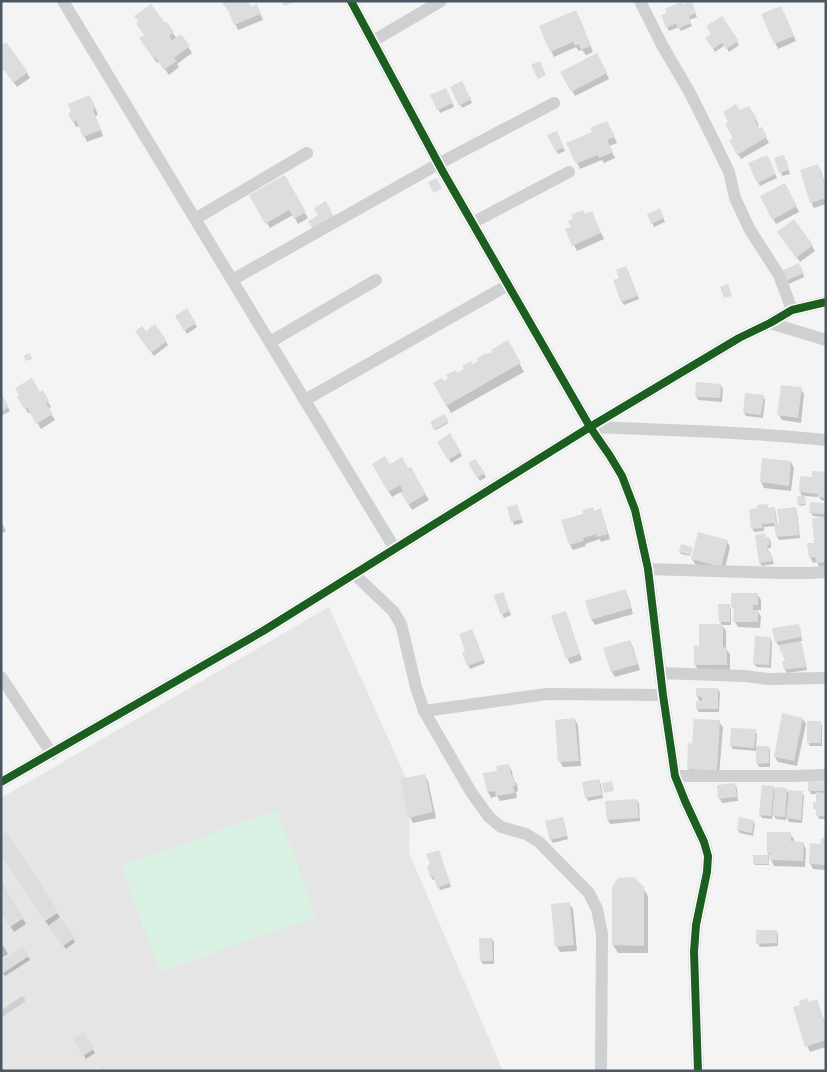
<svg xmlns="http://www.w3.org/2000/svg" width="827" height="1072" font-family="'IBM Plex Sans',sans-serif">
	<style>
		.education { fill: #e6e5e6 }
		.green { fill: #d9f2e3 }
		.shadow { fill: #0003 }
		.building { fill: #ddddde }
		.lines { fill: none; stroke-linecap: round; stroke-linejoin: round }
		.lane { stroke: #ced0d2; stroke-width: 6 }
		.street { stroke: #ced0d2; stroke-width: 12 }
		.cycleway-casing { stroke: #fff; stroke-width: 11 }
		.cycleway { stroke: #1b5e20; stroke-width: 8 }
	</style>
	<rect width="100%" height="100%" fill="#f4f4f4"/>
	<path class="education" d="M329,607L410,787L409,853L503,1071H1V798Z"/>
	<path class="green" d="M277,810L316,916L160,972L121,866Z"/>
	<path class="shadow" d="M224,1L251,8L259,11L263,20L238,30L229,11H228Z
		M683,5H692L697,17L689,20L692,26L681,31L679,27L669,31L662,16Z
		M784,13L796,41L778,49L762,15Z
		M579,17L593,52L586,55L582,50L579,51L576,47L554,57L551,51Z
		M722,18L739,45L729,52L725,45L715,52L707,39L713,35Z
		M166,23L177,39L181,36L192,53L177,64L179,67L169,75L159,61L157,63L144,44L145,36Z
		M1,47L27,73L30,78L17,87L4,69L1,71Z
		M600,60L609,79L575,96L562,72Z
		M462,83L472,103L462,108L452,88Z
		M448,93L454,107L440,113L432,95Z
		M93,102L98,115L95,116L103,136L87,142L80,126L76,127L70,114Z
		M749,108L759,125L757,127L759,130L761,129L769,143L741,159L730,141L735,138L740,112Z
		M610,128L617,143L609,146L615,158L604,163L602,160L580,169L568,143Z
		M549,136H558L565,151L558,154Z
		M769,159L777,178L760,186L750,164Z
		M776,159L786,160L790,174L782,176Z
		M818,165L821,171L826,187V204L814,208L811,202Z
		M284,176L308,218L298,224L293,215L270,228L251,196Z
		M788,190L799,212L776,224L761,197Z
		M661,213L665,222L654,227L648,214Z
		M585,215L594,218L604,239L577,251L574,245L572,227Z
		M782,238L812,246L815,251L800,262Z
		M801,268L804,277L789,284L787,280Z
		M628,271L639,299L624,305L622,302L621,279Z
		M186,310L197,327L187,334L176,316Z
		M155,326L168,345L154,356L139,335L146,333Z
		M508,342L524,372L451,413L434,384L443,383L472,366Z
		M721,386L723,389L722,402L698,400L696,396Z
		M801,389L804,394L801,423L782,420L779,415Z
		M42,392L51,407L48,409L55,420L41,429L31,412L28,413L19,397L40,394Z
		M1,396L10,411L1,416Z
		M763,396L765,400L763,418L746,416L744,413Z
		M444,415L448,423L436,430L432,422Z
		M449,435L462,456L451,463L438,442Z
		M475,460L486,477L480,481L469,464Z
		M791,462L794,468L791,491L764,488L761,482Z
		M373,464L408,470L410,469L429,500L412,510L401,492L392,497Z
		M826,475V501L821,500L819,497L804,496L806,505L800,506L799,505L803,497L800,492L801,477L813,478Z
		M825,504L826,506V568H820L817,562L813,563L810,557L815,544L822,517L813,516L811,512Z
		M517,505L523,523L514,525L508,508Z
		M767,505L769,509H774L776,512L777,524H780L795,508L797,512L800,538L779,540L777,537L776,526L764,527V531L754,532L752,528L758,509Z
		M600,510L603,516L610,539L601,542L600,539L585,544L586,546L573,550L570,545L563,521Z
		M1,521L6,531L1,534Z
		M767,538H769L771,542V548H768L769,553H770L772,557L774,564L762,566L760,563Z
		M727,541L730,547L724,572L695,564L692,559Z
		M682,545L691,548L692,549L690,556L681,554L680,552Z
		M625,590L628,596L633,614L595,625L592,620L586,602Z
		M757,594L761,600V610H757L761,617L760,628L738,627L735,622V611L732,606Z
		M495,596L504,597L511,615L504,618Z
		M729,605L731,609V625H722L726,631V649L730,654V670H698L695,664L700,647L722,626L720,621Z
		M565,612L568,618L582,660L570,664L567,658Z
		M798,625L800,628L802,641H800L802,646L807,670L787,673L785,670L784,662H786L783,655L790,653L782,652L781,645H778L776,642Z
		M474,634L485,663L470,669L463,653L467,652Z
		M770,638L772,642L771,668L757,667L754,664Z
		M630,641L633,647L640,670L615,677L612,672L605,649Z
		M718,689L720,693L719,712H699L697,709L700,702L697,696Z
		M803,719L806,724L797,766L778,762L775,757Z
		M575,720L578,725L581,766L563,767L560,762Z
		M719,722L723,727L719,776L691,774L688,768L694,745Z
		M820,722L822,726V746H810L808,742Z
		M755,731L757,734L756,747H768L770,750V767H759L757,763V751L733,749L731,746Z
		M508,765L512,771L513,779L517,784L518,791L516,792L517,798L500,801L497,796L491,798L488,792L485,774L498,772Z
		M424,775L428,781L436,818L413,823L410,817Z
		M599,780L601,784L603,798L588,801L586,797Z
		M826,783V819H819L815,808L817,803V794H811L809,790Z
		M735,785L737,788L738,801L722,803L720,799L718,786Z
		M773,787L776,792L787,790L790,795L802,793L804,796L802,823L789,822L786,816V820L776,819L773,814L772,819L762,818L760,815Z
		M637,800L639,804L640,821L610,824L608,820L606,802Z
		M753,821L755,824L753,836L740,833L738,830Z
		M547,822H564L568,839L553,843L551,840Z
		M790,834L794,839L793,843H803L806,849L805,867L774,866L768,853Z
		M826,840V870L813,869L810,863Z
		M440,855L451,887L440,890L436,880H433L431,877L428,867Z
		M754,856H769V865H755Z
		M1,883L26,924L14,932L1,911Z
		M613,888H643L648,896V953H618L613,945Z
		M569,903L573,909L577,951L560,952L557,947L553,905Z
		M57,913L60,917L59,918L75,942L66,949L45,921Z
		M776,931L778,934V946L760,947L758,943Z
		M492,939L494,942V964H483L481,961Z
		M1,942L8,954L1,958Z
		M23,948L30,960L5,976L1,971V962Z
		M816,1001L819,1006L826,1026V1047L810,1052L807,1046L809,1003Z
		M83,1034L95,1053L86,1059L75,1039Z"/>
	<path class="building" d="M222,1H249L251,7L257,4L261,14L234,25L226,5L224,6Z
		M282,1H296L284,6Z
		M682,1L683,4L692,1L696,13L689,16L691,23L678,29L676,24L666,28L661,15L667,13L665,9Z
		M151,4L165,23L166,21L174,32L169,36L172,40L181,34L190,46L174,58L177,61L164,70L155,57L153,58L139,38L144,35L136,23L138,21L134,16Z
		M781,6L794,36L774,44L761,14Z
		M576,10L591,46L581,50L579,44L575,46L573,42L550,52L539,26Z
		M722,16L739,41L726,49L722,43L713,49L705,38L711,34L706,26Z
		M6,42L28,72L13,83L1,65V46Z
		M597,53L607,73L571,92L560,72Z
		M540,61L546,75L538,79L531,65Z
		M462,81L471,99L459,106L450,87Z
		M446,88L453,103L437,110L430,95Z
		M90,95L95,109L93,110L101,130L83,137L76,120L72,122L68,114L71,112L68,104Z
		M736,104L740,110L749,106L757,119L755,121L759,128L762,127L767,137L737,155L729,140L733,138L725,124L728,122L723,112Z
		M607,121L615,137L607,140L613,152L599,158L598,155L576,164L566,143L592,132L590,128Z
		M557,131L564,148L555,151L547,135Z
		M767,155L776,174L757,183L748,163Z
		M784,155L789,170L779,173L774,158Z
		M818,164L826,188V198L810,203L800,170Z
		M285,175L306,212L294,219L289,210L265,224L249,195Z
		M437,178L442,189L433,193L428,182Z
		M785,183L797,206L772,220L760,196Z
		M326,201L335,219L314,231L308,221L318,215L314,208Z
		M660,208L664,218L651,224L647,214Z
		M583,210L585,214L592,211L601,233L572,246L565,229L571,227L568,221L573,219L571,215Z
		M794,219L813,245L796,258L777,232Z
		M799,263L804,273L785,281L781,271Z
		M626,266L638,296L621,302L613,280L619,278L616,270Z
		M728,284L732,296L724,298L720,287Z
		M187,308L196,323L184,331L175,316Z
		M155,324L167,341L151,353L135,331L142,326L146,331Z
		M508,340L521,363L446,406L433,383L442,378L444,381L448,378L446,375L456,370L457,373L464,369L462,366L471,361L473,364L478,361L477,358L486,353L487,354L492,352L491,350Z
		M30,353L32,359L25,361L24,355Z
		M32,378L40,392L43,390L49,401L46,403L53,414L36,424L27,407L24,409L17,397L19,395L15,388Z
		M696,382L721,384L720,398L695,397Z
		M781,385L802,387L798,418L777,415Z
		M1,393L9,407L1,412Z
		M745,393L764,395L761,415L743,413Z
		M444,414L449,421L434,430L430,422Z
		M450,433L461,452L448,460L437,442Z
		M385,456L390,464L402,457L408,468L411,467L426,494L408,505L401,493L403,491L400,485L388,492L372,464Z
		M762,458L791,461L789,486L760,482Z
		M475,459L485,473L477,478L468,463Z
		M812,471L826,472V498L818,497V494L799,492L800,476L812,477Z
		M805,495L806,504L798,505L797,496Z
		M810,502L826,503L824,514L809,513Z
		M517,504L522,519L511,522L507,507Z
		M768,504V508L775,507L776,523H779L777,509L796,507L799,535L776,537L774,523L762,524L763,528L751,529L749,509L757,508V505Z
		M593,507L594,511L601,508L608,534L597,537L596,534L583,538L584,541L569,545L561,520L583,514V510Z
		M826,517V562L816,563L815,557L809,558L807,543H814L812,518Z
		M698,532L728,540L721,567L691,559Z
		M765,533L766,537H769L770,545H767L768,552H771L772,561L759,563L755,535Z
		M681,544L692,547L690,555L679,552Z
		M625,589L631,608L591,620L585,601Z
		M503,592L510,611L501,615L493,595Z
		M731,593H758V605H753V610H758V622H733L734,607H731Z
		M718,604H730V622H719Z
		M566,611L580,654L566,659L551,616Z
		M699,624H723V647L727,648V665H694V645L699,646Z
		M799,624L801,637L775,642L772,628Z
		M472,629L484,660L467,666L462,653L465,651L459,634Z
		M755,636L771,637L769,665L753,664Z
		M630,640L638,664L611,672L603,648Z
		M801,641L806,667L784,670L782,661H785L783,653L781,654L779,645Z
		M696,688H718V709H696V701H702V697L696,696Z
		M782,713L803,718L794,761L774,757Z
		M575,718L579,761L558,762L555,720Z
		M694,719L720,720L717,771L687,769L688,743L692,744Z
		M807,721H821V743H807Z
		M731,728L756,729L754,748L730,746Z
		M756,746H769V763L756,764Z
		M509,764L512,778L514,777L516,786H513L515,793L496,796L495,791L487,792L483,773L497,771L496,766Z
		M425,774L433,812L408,818L400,779Z
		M599,779L602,795L585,798L582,782Z
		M612,781L614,791L604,793L602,783Z
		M808,781L826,782V791H808Z
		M735,783L737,797L718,799L717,785Z
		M762,785L774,786L771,816L759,815Z
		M775,787L787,788L785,817L772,816Z
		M789,790L803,791L801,820L786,818Z
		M816,792L826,793V816H816V809H813V802H816Z
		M637,799L639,818L607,820L605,801Z
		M563,817L567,836L550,840L545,821Z
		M739,817L754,820L752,833L737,830Z
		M767,832H791V841L804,842L803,861L770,860V853H767Z
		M7,833L58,911L44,920L1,855V837Z
		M821,838H826V865L809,864L810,843L821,844Z
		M439,850L450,883L437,888L433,876L430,877L427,866L430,864L426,854Z
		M753,855H768L769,864H753Z
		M634,877L644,887V946L612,945V887L618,878Z
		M1,881L24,918L10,927L1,913Z
		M570,902L574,945L555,947L551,904Z
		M60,917L75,938L63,946L48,926Z
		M756,930H777V943L756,944Z
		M479,938H492L493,961H480Z
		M23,947L29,956L2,974L1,961Z
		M807,998L809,1002L817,999L826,1028V1040L805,1047L793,1007L800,1005L799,1001Z
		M84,1032L94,1049L83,1056L73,1039Z
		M104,1066L107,1071H96Z"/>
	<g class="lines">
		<path class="lane" d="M1,1014L22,1000"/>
		<path class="street" d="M63,1L395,549
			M351,1L443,172L590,427L610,456L622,476L635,510L648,569L663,695L675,776L685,801L704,842L708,856L707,872L696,925L694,952L698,1071
			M640,1L662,45L690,93L714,141L729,172L735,198L750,230L779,275L792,310
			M373,41L441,1
			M195,219L307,153
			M472,223L569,172
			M232,280L438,164L554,103
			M770,323L826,340
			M270,342L376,280
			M305,400L508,285
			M590,427C669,430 747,432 826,440
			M648,569L781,573H809L826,572
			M354,574L393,611L401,624L416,687L424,711L471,792L489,817L501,827L526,834L539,842L589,893L597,909L602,934L601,1071
			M660,673L745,676L768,679L826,678
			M1,677L52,754
			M424,711L547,694L663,695
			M675,776H794L826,775
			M1,782L263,631L590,427L739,338L770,323L792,310L826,302"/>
		<defs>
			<path id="cycleway" d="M351,1L443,172L590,427L610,456L622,476L635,510L648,569L663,695L675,776L685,801L704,842L708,856L707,872L696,925L694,952L698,1071
				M1,782L263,631L590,427L739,338L770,323L792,310L826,302"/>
		</defs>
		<use href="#cycleway" class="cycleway-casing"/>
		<use href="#cycleway" class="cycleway"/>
	</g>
	<rect width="827" height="1072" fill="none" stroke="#4a5661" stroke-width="5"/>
</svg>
